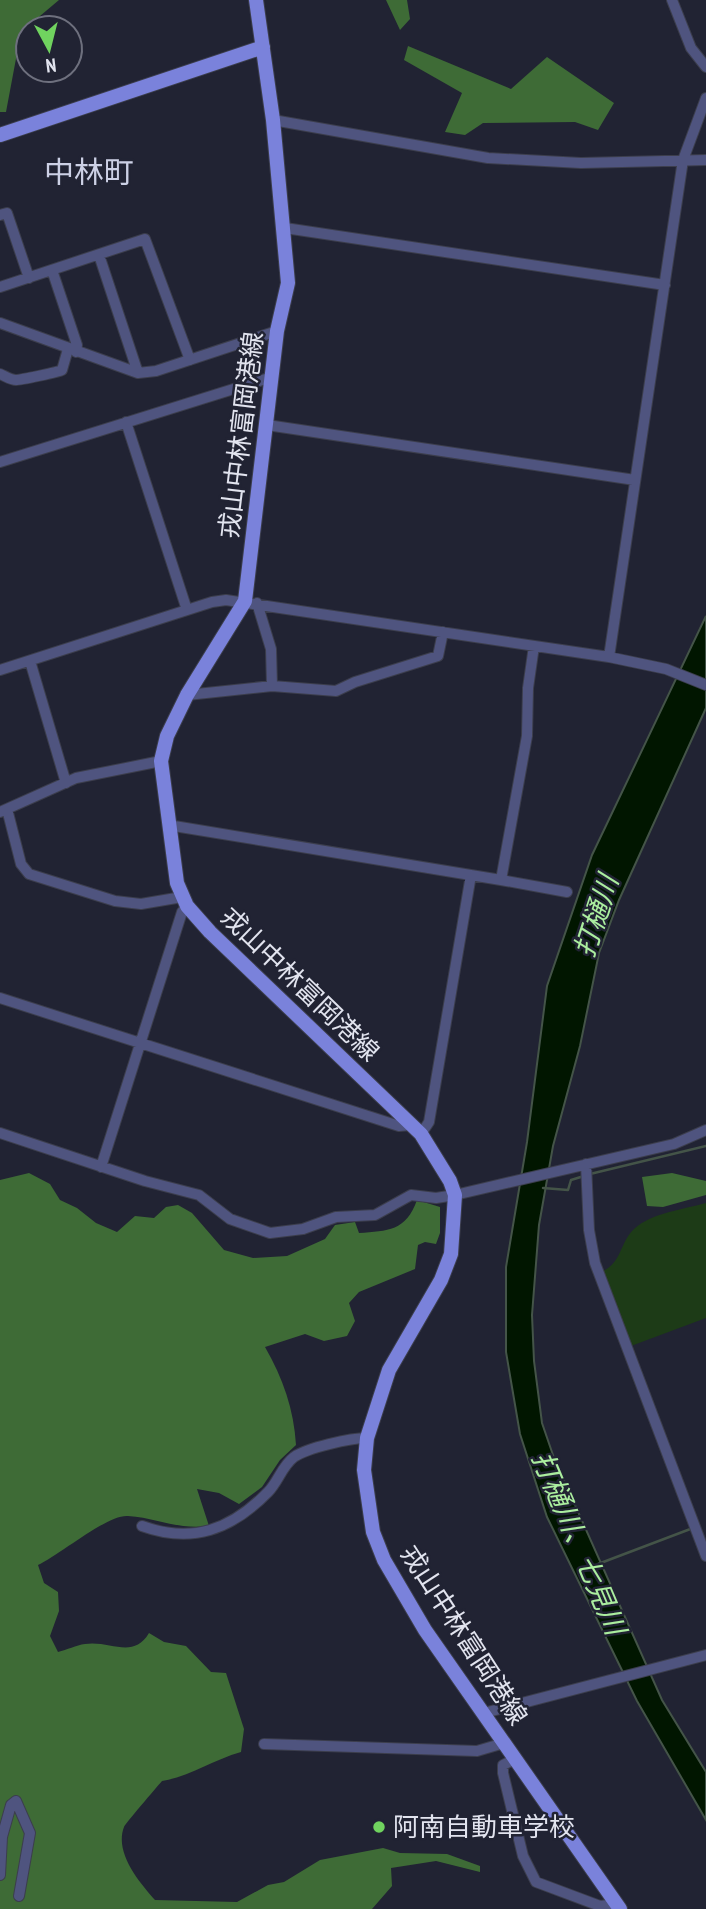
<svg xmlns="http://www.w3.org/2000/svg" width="706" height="1909" font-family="'PT Sans Narrow','Noto Sans JP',sans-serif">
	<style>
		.green { fill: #1d3b17 }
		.forest { fill: #3e6b36 }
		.water { fill: #011600; stroke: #445448; stroke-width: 2 }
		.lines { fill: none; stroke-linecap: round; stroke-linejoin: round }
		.stream { stroke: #445448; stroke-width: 2.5 }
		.minor-casing { stroke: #3c3e4d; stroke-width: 12 }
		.major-casing { stroke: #3c3e4d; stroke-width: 16 }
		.minor { stroke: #4f547f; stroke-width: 10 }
		.major { stroke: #7a82db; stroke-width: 14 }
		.poi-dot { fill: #70d35f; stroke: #212333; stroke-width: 2.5 }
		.labels { text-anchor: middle; stroke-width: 5; stroke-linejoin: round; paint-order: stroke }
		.street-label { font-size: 26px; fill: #e2e4ef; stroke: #212333 }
		.poi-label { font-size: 26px; fill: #e2e4ef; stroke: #212333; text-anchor: start }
		.water-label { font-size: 28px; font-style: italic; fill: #abee9f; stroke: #212333 }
		.quarter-label { font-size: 30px; fill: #ccd0e5; stroke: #212333 }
	</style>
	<rect width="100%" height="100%" fill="#212333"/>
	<path class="green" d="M706,1203V1318L631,1346L603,1271C622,1262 620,1242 634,1229C651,1213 685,1209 706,1203Z"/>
	<path class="forest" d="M0,0H59L21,32L6,112H0Z
		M386,0H407L410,19L400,30Z
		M408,46L511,89L547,57L614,103L598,130L575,122L483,123L465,135L445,132L462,93L404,60Z
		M29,1173L50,1184L60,1200L77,1208L96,1223L117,1232L135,1216L154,1218L166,1207L178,1205L192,1213L224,1250L253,1258L287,1256L325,1239L335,1225L355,1222L359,1233C388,1231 406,1231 417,1200L440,1207V1233L436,1244L425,1242L418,1245L415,1269L359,1292L349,1303L355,1321L347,1336L324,1341L305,1334L265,1347C283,1378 294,1410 296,1445L280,1460L262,1487L239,1504L219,1493L197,1489L209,1526C177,1530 158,1518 128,1516C108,1514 61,1554 38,1565L44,1583L58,1592L59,1611L50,1636L58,1652C67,1650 76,1645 85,1644C110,1640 133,1660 149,1633L164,1642L186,1646L211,1672L226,1673L244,1729L241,1752C213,1760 191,1776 162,1781C156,1788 125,1824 124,1827C114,1853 140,1883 155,1900L237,1902L268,1885L284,1882L320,1860L383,1848L400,1853L447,1854L480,1866V1872L436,1861L391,1868L392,1886L372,1909H0V1180Z
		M672,1173L706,1181V1195L663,1207L647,1206L642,1177Z"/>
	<path class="water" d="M706,616V708L619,900L599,953L580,1046L553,1146L539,1225L532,1315L534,1361L542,1423L554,1458L662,1700L706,1772V1820L637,1701L547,1517L520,1434L506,1352V1267L527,1142L547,986L592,855Z"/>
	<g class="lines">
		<path class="stream" d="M590,1174L706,1146
			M543,1188L568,1190L571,1180L584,1176
			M598,1564L693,1528"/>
		<defs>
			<path id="minor" d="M672,0L691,48L706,67
				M273,120L488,158L581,163L706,160
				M0,215L7,213L29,278
				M285,228L665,285
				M99,255L138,373
				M52,270L77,345L76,352
				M0,287L145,239L190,360
				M0,323L138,373L156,371L277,331
				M0,374C5,376 11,380 16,380C20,380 59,372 62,370L68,349
				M126,422L187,610
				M267,425L635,480
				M0,462L272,377
				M257,603L271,649L272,686
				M609,657L683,160L706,98
				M30,661L66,783
				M0,670L212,602L226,600L609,657L666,669L706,685
				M187,695L272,686L336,691L355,682L438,656L443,632
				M7,809L21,864L29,874L115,901L141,904L182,897
				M0,812L76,778L161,761
				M168,825L501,880L527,736L528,688L534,646
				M501,880L567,892
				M0,998L399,1126L411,1125
				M0,1133L145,1181L199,1195L230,1219L270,1233L303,1229L336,1217L375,1215L411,1195L436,1198L455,1195L674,1144L706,1130
				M421,1134L429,1122L471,875
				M586,1164L589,1230L595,1263L706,1556
				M101,1167L182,912L187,906
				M142,1526C192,1544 231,1530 268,1492C278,1482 282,1466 294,1457C307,1448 350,1438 367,1438
				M484,1713L706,1655
				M264,1744L477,1751L504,1743
				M515,1759L503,1765V1773L523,1856L536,1882L600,1906L617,1904
				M0,1875L2,1837L11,1805L16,1801L30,1833L19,1896"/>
			<path id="major" d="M256,0L273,120L288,283L277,331L245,601L187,695L167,736L161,761L177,883L187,906L210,932L421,1134L450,1181L455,1195L451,1254L441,1280L389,1370L367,1438L364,1470L373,1532L384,1560L425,1630L620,1909
				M0,135L263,47"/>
		</defs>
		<use href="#minor" class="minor-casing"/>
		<use href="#major" class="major-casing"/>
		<use href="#minor" class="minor"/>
		<use href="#major" class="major"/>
	</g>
	<circle class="poi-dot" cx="379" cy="1827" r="7"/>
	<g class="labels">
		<g class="street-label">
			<text transform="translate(241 435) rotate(-83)" y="9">戎山中林富岡港線</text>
			<text transform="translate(300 984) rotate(44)" y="9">戎山中林富岡港線</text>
			<text transform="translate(464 1635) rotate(57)" y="9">戎山中林富岡港線</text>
		</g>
		<g class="poi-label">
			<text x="393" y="1836">阿南自動車学校</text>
		</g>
		<g class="water-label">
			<text transform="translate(596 916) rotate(-72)" y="10">打樋川</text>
			<text transform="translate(579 1543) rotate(67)" y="10">打樋川、七見川</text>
		</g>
		<g class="quarter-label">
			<text x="89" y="183">中林町</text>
		</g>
	</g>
	<g transform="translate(49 49) rotate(173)"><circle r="33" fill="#212333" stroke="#6e707e" stroke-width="2"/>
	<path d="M0-5L12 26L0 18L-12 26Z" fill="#70d35f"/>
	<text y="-10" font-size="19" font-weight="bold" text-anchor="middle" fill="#e2e4ef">N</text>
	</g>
</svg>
